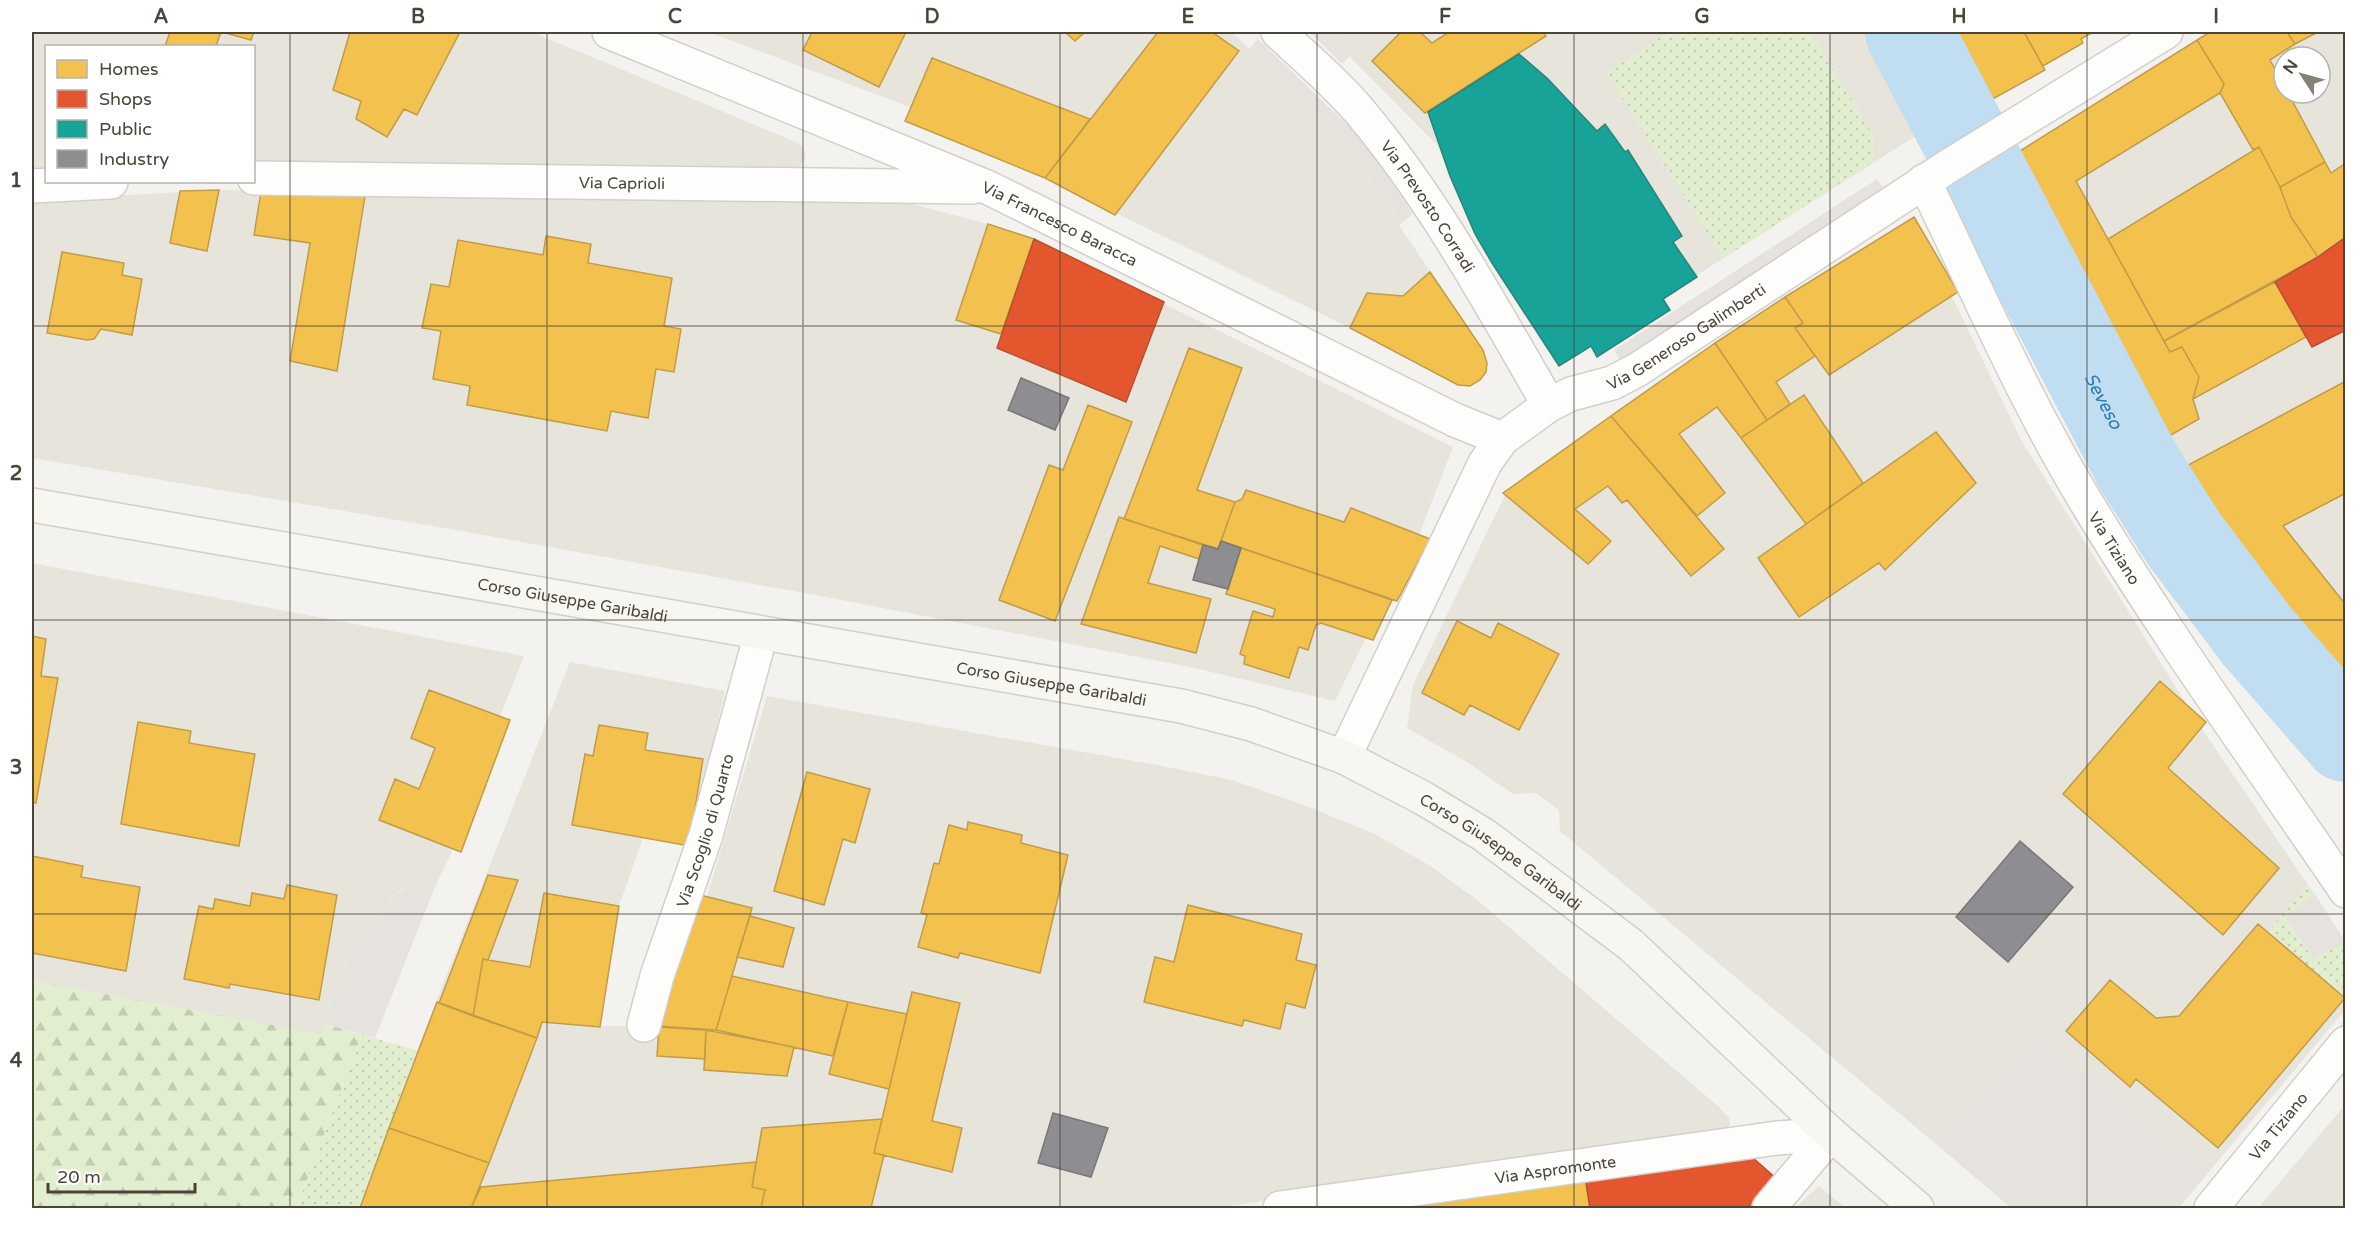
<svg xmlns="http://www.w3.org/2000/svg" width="2377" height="1240" font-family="'Varela Round',sans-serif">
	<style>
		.residential { fill: #e7e4dc; fill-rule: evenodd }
		.grass { fill: url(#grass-dots) }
		.forest { fill: url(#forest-firs) }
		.parking { fill: #e6e3df }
		.homes { fill: #f2c14e; stroke: #c09c48; stroke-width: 1.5 }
		.shops { fill: #e4572e; stroke: #b65131; stroke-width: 1.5 }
		.public { fill: #17a398; stroke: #27867c; stroke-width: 1.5 }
		.industry { fill: #8d8d92; stroke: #797777; stroke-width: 1.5 }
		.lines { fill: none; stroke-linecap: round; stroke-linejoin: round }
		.river { stroke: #c0ddf1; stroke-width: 88 }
		.minor-casing { stroke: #d2d0cb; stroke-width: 36 }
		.secondary-casing { stroke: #d3cfc5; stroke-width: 36 }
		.minor { stroke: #fdfdfc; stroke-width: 33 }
		.secondary { stroke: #f7f6f1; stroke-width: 33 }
		.grid { fill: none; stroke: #4b4439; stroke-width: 1.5; stroke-opacity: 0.55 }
		.labels { text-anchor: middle; stroke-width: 6; stroke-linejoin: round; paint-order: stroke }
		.street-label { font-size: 16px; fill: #4b4439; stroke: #fff }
		.water-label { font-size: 18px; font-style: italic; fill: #2e7ab2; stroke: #fff }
		.neatline { fill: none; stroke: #4b4439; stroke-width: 2 }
		.grid-label { font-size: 20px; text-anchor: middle; font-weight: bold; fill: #4b4439 }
	</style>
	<defs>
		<pattern id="grass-dots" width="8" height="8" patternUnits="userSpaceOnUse" patternTransform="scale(1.5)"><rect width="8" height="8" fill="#e1eecf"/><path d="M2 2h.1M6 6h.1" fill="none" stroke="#c3cdb2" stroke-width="1.8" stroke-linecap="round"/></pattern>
		<pattern id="forest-firs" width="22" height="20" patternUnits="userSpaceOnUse" patternTransform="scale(1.5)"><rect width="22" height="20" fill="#e1eecf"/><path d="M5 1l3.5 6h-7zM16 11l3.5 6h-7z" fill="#c3cdb2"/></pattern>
	</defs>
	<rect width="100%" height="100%" fill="#f4f2ee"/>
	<path class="residential" d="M32,32H532L798,143L803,147L806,158L796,172L254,164V46H46V174L32,175Z
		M708,32H1232L1353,149L1403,222L1399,225L1483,350L1487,363L1486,372L1470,386L1458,385L1350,328L1045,178L905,121L910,107Z
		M1341,32H1887L1936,123L1697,275V277L1663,299L1670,310L1597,357L1590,346L1559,366L1492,263L1475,234L1438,146L1349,56L1357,48Z
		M2210,32H2345V701L2199,518L2206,512L2178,471L2161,442L2157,443L2108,372L2004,161ZM2284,57H2320V93H2284Z
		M219,190L897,200L988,224L1034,239L1453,447L1419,535L1430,539L1397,601L1392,600L1366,638L1335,701L1190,667L815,595L450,529L32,458V200Z
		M1914,217L1958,292L1952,296L2021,440L2187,705L2206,722L2202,729L2308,885L2268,933L2345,998V1010L2207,1174L2035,1030L1936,1144L1560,831L1559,810L1536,793L1513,794L1465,761L1407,728L1413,685L1505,495L1503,493L1715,343Z
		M32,563L524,656L500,716L510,720L461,852L453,849L435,887L416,882L399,891L383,912L364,928L323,1035L32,981Z
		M570,662L725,691L689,846L643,838L619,906L600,1026H655L692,893L707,896L767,696L1157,765L1232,780L1304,805L1373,833L1432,867L1476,899L1719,1107L1729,1118L1730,1125L1726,1129L1440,1175L1215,1208H360L417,1050Z
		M2345,1105V1208H2258Z
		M1819,1186L1846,1208H1795Z"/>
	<path class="grass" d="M1668,32H1810L1874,137V161L1723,258L1607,73Z
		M2308,885L2315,894L2284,916L2313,958L2345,943V998L2268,932Z
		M362,1035L417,1050L360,1208H296Z"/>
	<path class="forest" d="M32,981L322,1034L326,1024L362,1035L296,1208H32Z"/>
	<path class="parking" d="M1310,32H1341L1357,48L1342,64Z
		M1258,39L1362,139L1413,214L1403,222L1352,149L1249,49Z
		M1877,179L1886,192L1622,363L1614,350Z
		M416,882L435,887L375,1038L326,1024L364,928L383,912L399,892Z
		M2315,894L2346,943L2313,958L2284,916Z
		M2035,1029L2207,1174L2179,1208H2011L1936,1144Z"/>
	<path class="homes" d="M170,32H221L216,46H165Z
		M222,32H254L251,40Z
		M350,32H460L417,115L404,109L387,137L356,119L361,101L333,90Z
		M812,32H906L879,87L803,50Z
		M1065,32H1085L1075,41Z
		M1158,32H1212L1239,51L1115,215L1045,178Z
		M1401,32H1420L1432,43L1449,32H1543L1546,36L1425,113L1372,61Z
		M1929,32H2024L2045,70L1971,111Z
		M2024,32H2093L2081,39L2083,43L2043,66Z
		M2210,32H2287L2295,44L2270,60L2284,86V93H2288L2325,162L2280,187L2259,147L2253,150L2220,93L2224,84L2197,40Z
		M2287,32H2318L2295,44Z
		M2197,40L2224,84L2220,93L2076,181L2170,352L2182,347L2199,377L2193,399L2199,419L2157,443L2108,372L2004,161Z
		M932,58L1090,119L1045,178L905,121Z
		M2259,147L2280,187L2291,217L2318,257L2164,341L2108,239Z
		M2325,162L2331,173L2346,163V237L2318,257L2291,217L2280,187Z
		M219,190L207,251L170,243L180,191Z
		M261,192L365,196L337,371L290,361L310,243L254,235Z
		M1914,217L1958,292L1829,375L1795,328L1803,323L1785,297Z
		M988,224L1034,239L1001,334L956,320Z
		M546,236L591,244L588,263L672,278L664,326L681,329L674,372L656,369L648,418L611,411L607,431L467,405L470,386L433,379L441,331L422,328L431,284L449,287L458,240L543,255Z
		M62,252L124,263L122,275L142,279L132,335L101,329L94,339L87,340L47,333Z
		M1430,272L1483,350L1487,363L1486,372L1480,380L1470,386L1458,385L1350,328L1367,293L1403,296Z
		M2275,282L2306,337L2193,399L2199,377L2182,347L2170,352L2164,341Z
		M1785,297L1803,323L1795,328L1815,356L1776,382L1790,404L1767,420L1715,343Z
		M1715,343L1767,420L1741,438L1717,407L1679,434L1725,493L1697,516L1611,416Z
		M1189,348L1242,368L1197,490L1235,502L1218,549L1124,519Z
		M2346,381V493L2283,526L2346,605V701L2199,518L2207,513L2177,471Z
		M1804,395L1863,483L1806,524L1741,438Z
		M1088,405L1132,422L1055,621L999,600L1049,465L1063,470Z
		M1611,416L1724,549L1691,576L1627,500L1622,503L1608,486L1575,509L1611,541L1588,564L1503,493Z
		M1936,432L1976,483L1885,570L1879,563L1799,617L1758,558Z
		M1246,490L1344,522L1351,508L1430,539L1397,601L1221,541L1235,502L1242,499Z
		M1119,517L1203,545L1199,559L1160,546L1148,583L1211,599L1196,653L1081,624Z
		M1241,548L1392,600L1373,640L1321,623L1316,625L1308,650L1299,647L1289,678L1244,664L1245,656L1240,654L1253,611L1273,617L1275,609L1226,594Z
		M1457,621L1491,638L1498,623L1559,654L1519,730L1470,705L1464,715L1422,693Z
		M32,636L46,639L41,676L58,678L36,803L32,802Z
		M2160,681L2206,722L2168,768L2279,868L2223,935L2063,794Z
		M429,690L510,720L461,852L379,820L395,779L419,789L435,748L411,738Z
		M138,722L191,731L189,743L255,754L239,846L121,824Z
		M599,725L648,733L645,750L703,759L689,846L572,825L585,754L593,756Z
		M807,772L870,789L855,843L843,839L824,905L774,891Z
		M968,822L1022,835L1021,843L1068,855L1040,973L960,953L958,958L918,947L927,915L921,913L934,863L939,864L949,825L967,830Z
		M32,856L83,866L81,877L140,887L126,971L32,953Z
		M488,875L518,880L488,960L483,959L473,1016L439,1003Z
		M287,885L337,895L319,1000L230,984L229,988L184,979L199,906L213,909L215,899L250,906L252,893L284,899Z
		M544,893L619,906L600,1027L542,1022L537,1038L473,1016L483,959L530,967Z
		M692,893L752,908L716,1030L655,1026Z
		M1188,905L1302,934L1296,960L1316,965L1305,1008L1286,1003L1280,1029L1244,1020L1242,1026L1144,1002L1155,957L1174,962Z
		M750,916L794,928L783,967L737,957Z
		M2258,924L2345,998L2218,1148L2136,1079L2130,1087L2066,1031L2110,980L2156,1018L2179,1016Z
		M732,976L848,1002L833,1056L716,1030Z
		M912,992L960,1003L932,1121L962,1128L952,1172L874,1153Z
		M437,1002L537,1038L489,1163L389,1128Z
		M848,1002L907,1014L889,1089L829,1074Z
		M659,1027L706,1030L705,1059L657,1056Z
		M706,1030L794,1047L787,1076L704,1070Z
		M882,1119L874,1153L884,1155L871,1208H761L765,1190L752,1187L762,1128Z
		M389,1128L489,1163L471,1208H360Z
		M756,1162L752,1187L765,1190L761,1208H471L481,1187Z
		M1585,1176L1590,1208H1378Z"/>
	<path class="shops" d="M2346,237V330L2312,347L2275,282L2318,257Z
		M1034,239L1164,302L1126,402L997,348Z
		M1743,1149L1778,1180L1754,1208H1590L1585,1176Z"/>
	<path class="public" d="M1519,54L1547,78L1597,131L1605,124L1625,152L1628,150L1682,236L1673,242L1697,277L1663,299L1670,310L1597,357L1591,346L1559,366L1492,263L1475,234L1450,176L1428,112Z"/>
	<path class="industry" d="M1021,378L1069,398L1055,430L1008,410Z
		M1221,541L1241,548L1228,589L1193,580L1203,545L1218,549Z
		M2020,841L2073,887L2008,962L1956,917Z
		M1053,1113L1108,1128L1091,1177L1038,1163Z"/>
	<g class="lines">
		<path class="river" id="s1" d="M1909,32L2137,465L2184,539L2257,636L2346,738"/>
		<defs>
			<g id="minor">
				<path id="s2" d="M609,32L989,188L1455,420L1502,439"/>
				<path id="s3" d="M1278,32C1306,58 1337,84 1362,114C1436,203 1491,305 1549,405"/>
				<path id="s4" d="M254,178L972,187"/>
				<path id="s5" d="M1924,181C1977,290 2025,402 2088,505C2168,638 2259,763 2346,891"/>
				<path d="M32,186L111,182"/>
				<path id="s6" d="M1344,757L1485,463L1502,439L1549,405L1571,394L1612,383L1637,370L1947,167L2166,32"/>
				<path id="s7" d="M644,1025L657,976L706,835L761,634"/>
				<path id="s8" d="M1280,1208L1777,1138L1831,1134"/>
				<path d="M1769,1208L1831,1134"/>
				<path id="s9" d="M2211,1208L2346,1043"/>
			</g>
			<g id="secondary">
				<path id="s10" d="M32,505L1181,706L1251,724L1344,757L1423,798L1484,835L1631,945L1831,1134L1917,1208"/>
			</g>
		</defs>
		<use href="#minor" class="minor-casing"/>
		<use href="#secondary" class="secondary-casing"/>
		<use href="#minor" class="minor"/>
		<use href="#secondary" class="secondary"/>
	</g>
	<path class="grid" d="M290,32V1208M547,32V1208M803,32V1208M1060,32V1208M1317,32V1208M1574,32V1208M1830,32V1208M2087,32V1208M32,326H2346M32,620H2346M32,914H2346"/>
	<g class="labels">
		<g class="street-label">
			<text dy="6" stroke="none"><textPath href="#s4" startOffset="368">Via Caprioli</textPath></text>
			<text dy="6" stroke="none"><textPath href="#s3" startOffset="231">Via Prevosto Corradi</textPath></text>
			<text dy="6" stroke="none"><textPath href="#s2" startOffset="490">Via Francesco Baracca</textPath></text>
			<text dy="6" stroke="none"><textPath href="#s6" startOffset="568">Via Generoso Galimberti</textPath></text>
			<text dy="6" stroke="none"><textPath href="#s5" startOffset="414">Via Tiziano</textPath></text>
			<text dy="6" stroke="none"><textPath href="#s10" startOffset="549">Corso Giuseppe Garibaldi</textPath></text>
			<text dy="6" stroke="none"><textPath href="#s10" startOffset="1035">Corso Giuseppe Garibaldi</textPath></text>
			<text dy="6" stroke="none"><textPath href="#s7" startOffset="204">Via Scoglio di Quarto</textPath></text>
			<text dy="6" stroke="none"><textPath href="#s10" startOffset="1521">Corso Giuseppe Garibaldi</textPath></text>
			<text dy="6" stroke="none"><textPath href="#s9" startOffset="106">Via Tiziano</textPath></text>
			<text dy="6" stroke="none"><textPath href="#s8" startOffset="278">Via Aspromonte</textPath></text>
		</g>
		<g class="water-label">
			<text dy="6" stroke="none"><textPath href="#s1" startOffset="417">Seveso</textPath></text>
		</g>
	</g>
	<rect width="2377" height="1240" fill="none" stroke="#ffffff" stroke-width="66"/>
	<rect x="45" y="45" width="210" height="138" fill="#ffffff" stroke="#b7b4b0" stroke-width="1.5"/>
	<rect x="57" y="60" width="30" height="18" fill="#f2c14e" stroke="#b7b4b0" stroke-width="1.5"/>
	<text x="99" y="75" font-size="18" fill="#4b4439">Homes</text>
	<rect x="57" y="90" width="30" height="18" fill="#e4572e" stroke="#b7b4b0" stroke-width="1.5"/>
	<text x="99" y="105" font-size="18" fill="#4b4439">Shops</text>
	<rect x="57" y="120" width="30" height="18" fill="#17a398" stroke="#b7b4b0" stroke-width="1.5"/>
	<text x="99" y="135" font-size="18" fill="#4b4439">Public</text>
	<rect x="57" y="150" width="30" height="18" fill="#8d8d92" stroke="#b7b4b0" stroke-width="1.5"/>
	<text x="99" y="165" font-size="18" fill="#4b4439">Industry</text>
	<g transform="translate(2302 75) rotate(306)"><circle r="28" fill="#ffffff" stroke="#b7b4b0" stroke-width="1.5"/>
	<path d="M0-4.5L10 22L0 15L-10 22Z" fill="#868178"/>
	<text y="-9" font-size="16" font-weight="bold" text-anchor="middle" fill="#4b4439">N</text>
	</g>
	<path d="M48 1183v9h147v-9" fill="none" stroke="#4b4439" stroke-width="3"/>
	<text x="57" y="1183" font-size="18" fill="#4b4439" stroke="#ffffff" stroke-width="4.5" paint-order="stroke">20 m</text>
	<rect x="33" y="33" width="2311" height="1174" class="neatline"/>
	<g class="grid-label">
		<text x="161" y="23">A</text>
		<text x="418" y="23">B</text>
		<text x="675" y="23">C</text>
		<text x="932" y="23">D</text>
		<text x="1188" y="23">E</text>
		<text x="1445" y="23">F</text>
		<text x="1702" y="23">G</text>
		<text x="1959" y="23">H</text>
		<text x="2216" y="23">I</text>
		<text x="16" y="187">1</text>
		<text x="16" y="480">2</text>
		<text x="16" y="774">3</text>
		<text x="16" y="1067">4</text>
	</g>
</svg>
